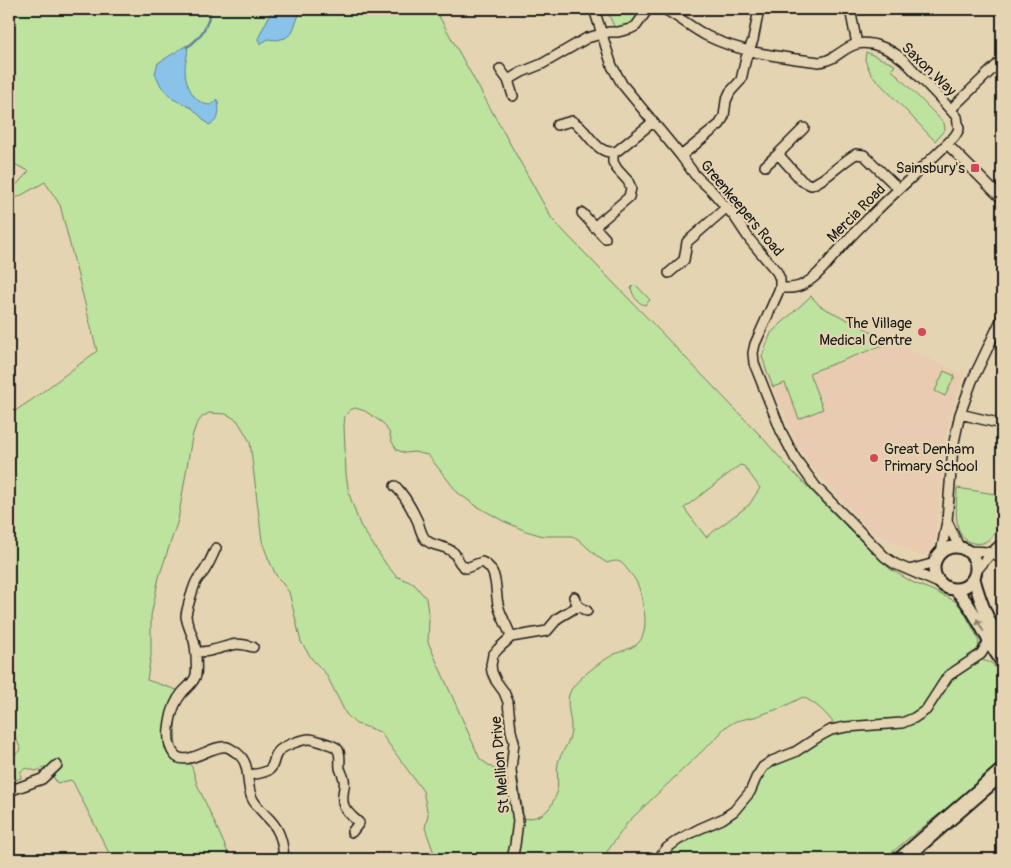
<svg xmlns="http://www.w3.org/2000/svg" width="1011" height="868" font-family="Pangolin,sans-serif">
	<style>
		.built { fill: #e9cbb1 }
		.green { fill: #bde39e; stroke: #6c805d; fill-rule: evenodd }
		.water { fill: #8ac3e9; stroke: #5e8097 }
		.lines { fill: none; stroke-linecap: round; stroke-linejoin: round }
		.stream { stroke: #5e8097; stroke-width: 2.5 }
		.street-casing { stroke: #1c1c1c; stroke-width: 12 }
		.secondary-casing { stroke: #1c1c1c; stroke-width: 15 }
		.highway-casing { stroke: #1c1c1c; stroke-width: 19 }
		.street { stroke: #e5d4b1; stroke-width: 9 }
		.secondary { stroke: #e5d4b1; stroke-width: 11 }
		.highway { stroke: #e5d4b1; stroke-width: 15 }
		.oneway { fill: #8b816e }
		.poi-dot { fill: #d1495b; stroke: #e5d4b1; stroke-width: 2 }
		.labels { text-anchor: middle; stroke-width: 4.5; stroke-linejoin: round; paint-order: stroke }
		.street-label { font-size: 15px; fill: #1c1c1c; stroke: #e5d4b1 }
		.poi-label { font-size: 15px; fill: #1c1c1c; stroke: #e5d4b1; text-anchor: end }
	</style>
	<rect width="100%" height="100%" fill="#e5d4b1"/>
	<filter id="ink" filterUnits="userSpaceOnUse"><feTurbulence type="fractalNoise" baseFrequency=".02" numOctaves="2"/><feDisplacementMap in="SourceGraphic" scale="10" xChannelSelector="R" yChannelSelector="G"/><feConvolveMatrix kernelMatrix="1 2 1 2 8 2 1 2 1" color-interpolation-filters="sRGB"/></filter>
	<g filter="url(#ink)">
		<path class="built" d="M892,342L963,374L946,432L936,533L931,550L920,556L868,529L813,468L798,447L773,387Z"/>
		<path class="green" d="M9,9H435L552,219L760,435L789,468L864,544L890,569L914,583L934,591L955,601L963,610L979,640L978,651L982,660L992,663L1002,678V760L972,788L908,839L884,859H654L727,812L747,791L758,770L835,725C826,713 817,704 803,697L781,708L754,717L736,721L724,728L719,735L628,822L602,859H436L425,828L428,815L423,791L380,732L364,726L356,724L346,714L326,674L312,659L301,642L289,592L276,575L268,558L262,541L250,442L242,428L237,420L226,414L209,413L202,417L196,425L192,437L178,520L159,577L151,616V655L147,680L177,690L175,726L176,748L192,767L197,784L231,859H112L73,782L71,780L57,783L52,774L53,764L36,771L26,768L20,772L21,778L15,780L9,775V760L21,749L9,725V415L33,399L97,351L60,205L45,182L9,202V193L29,171L9,162ZM355,408L365,411L383,423L389,432L392,442L397,450L405,453L414,452L428,455L458,493L475,505L503,521L526,531L543,536H572L578,539L598,557L607,563C621,558 622,563 631,574C639,583 641,594 643,606C646,617 647,637 636,645C630,649 621,651 615,654C602,660 578,678 571,690C564,702 572,718 571,731C570,744 560,753 558,763C556,773 559,784 557,793C556,797 553,800 552,804C545,816 537,817 524,819L517,772L494,769L480,759L428,642L429,620L426,598L414,584L396,576L386,564L360,525L349,494L346,474L344,425L345,416L350,410ZM740,465L744,466L760,488L749,505L706,537L684,508Z
			M611,9H643C636,23 629,25 615,29L607,10Z
			M866,52L895,65L892,70L944,123L945,129L935,141L871,74L865,60Z
			M635,284L650,300L645,305C637,303 633,296 631,288Z
			M811,296L820,306L892,342L809,373L823,409L799,419L785,383L773,387L766,369L762,356L771,333Z
			M944,371L955,376L945,396L935,391Z
			M957,488L1002,495V527C997,531 991,539 985,542C981,544 977,544 973,543C951,539 957,505 957,488Z"/>
		<path class="water" d="M272,9H305L300,12L292,33L285,38L277,40L268,39L260,44L258,39C262,28 269,19 272,9Z
			M187,45C189,53 185,61 185,69C185,84 194,105 211,105L215,102L216,99L218,101C219,113 221,119 209,125L192,108L173,99L161,86L155,73L158,63Z"/>
		<g class="lines">
			<path class="stream" d="M187,47C201,38 209,24 210,9"/>
			<defs>
				<path id="street" d="M594,9L612,66L622,84L681,156L695,175L712,191L734,216L750,240L777,272L780,279V288L755,344L753,353L754,363L781,431L795,458L816,487L885,557L895,564L941,584
					M664,9C679,17 692,28 707,36C741,53 782,57 819,62C835,61 843,47 857,44C872,41 890,49 901,58C907,62 912,69 917,74C931,88 944,102 957,117L959,129L955,136C927,165 895,191 867,220C857,230 847,240 838,251C827,263 817,278 802,285C795,289 787,288 780,288
					M850,9L857,44
					M500,69L508,80L513,96
					M508,80L522,72L542,64L587,38L609,32H618L630,29L636,26L648,9
					M951,109L1002,60
					M557,125L572,121C575,123 577,124 579,126C590,135 599,157 617,151L653,122
					M804,128L778,154L802,181L811,185C828,179 840,163 856,154L864,155L899,189
					M947,144L1002,199
					M681,156L720,124L724,116L726,101L730,92L741,80L746,58L753,40L759,9
					M765,166L778,154
					M582,213L605,238
					M594,227L629,197L631,188L628,181L617,169L613,162V153
					M669,273L684,260L687,242L727,207
					M960,414L1002,424
					M395,486C405,495 412,509 418,522C420,528 421,535 426,540C433,547 446,545 454,553C458,558 459,565 466,568L482,562C500,570 494,593 499,608C502,618 508,627 511,637
					M947,521L959,547
					M216,548C213,554 210,562 206,568C204,573 199,576 197,580C194,584 186,612 186,616C187,625 192,633 194,641C196,647 197,669 196,675C194,683 187,687 182,693C171,706 163,739 174,754C185,769 212,744 227,747C230,748 234,751 237,753C252,764 245,783 252,798C256,807 264,813 271,821C281,832 283,845 284,859
					M968,551C980,552 993,550 1002,559
					M941,553L947,521L953,447L960,414L972,381L1002,318
					M909,570L935,563
					M977,570L992,552L1002,543
					M574,597L578,606L587,611
					M196,652C202,652 207,652 213,650C231,646 234,641 253,647
					M248,775C255,774 264,774 270,769C275,764 273,757 278,752C282,746 303,739 310,739C312,739 333,745 335,747C342,751 339,761 340,768C341,772 343,775 344,779C346,789 340,795 344,806C347,813 354,818 359,823L352,832
					M9,791L42,779L57,765
					M512,859L515,845L518,821L512,781L511,770L514,742L511,731L508,702L504,692L496,681L492,672L491,665L493,655L498,649L511,637L547,631L558,618L578,606
					M658,859L667,848L678,840L699,829L722,819L734,811L750,792L756,778L763,767L772,761L795,752L818,737L831,730L846,727L902,723L914,718L926,710L948,676L981,654L989,641"/>
				<path id="secondary" d="M934 568a21 21 0 1 1 42 0a21 21 0 1 1-42 0Z
					M974,579C980,601 988,623 1002,642
					M956,590C976,610 985,638 1002,662"/>
				<path id="highway" d="M902,859L1002,772"/>
			</defs>
			<use href="#street" class="street-casing"/>
			<use href="#secondary" class="secondary-casing"/>
			<use href="#highway" class="highway-casing"/>
			<use href="#street" class="street"/>
			<use href="#secondary" class="secondary"/>
			<use href="#highway" class="highway"/>
		</g>
		<defs><path id="oneway-solid" d="M-6-.8H1V-3.2L6.5 0L1 3.2V.8H-6Z" transform="scale(1.25)"/></defs>
		<use class="oneway" href="#oneway-solid" transform="translate(980 625) rotate(-118)"/>
	</g>
	<g class="poi-dot">
		<rect x="970" y="163" width="10" height="10" rx="2.5"/>
		<circle cx="922" cy="332" r="5"/>
		<circle cx="874" cy="458" r="5"/>
	</g>
	<g class="labels">
		<g class="street-label">
			<text transform="translate(929 69) rotate(44)" y="5">Saxon Way</text>
			<text transform="translate(742 208) rotate(50)" y="5">Greenkeepers Road</text>
			<text transform="translate(856 213) rotate(-45)" y="5">Mercia Road</text>
			<text transform="translate(500 765) rotate(-95)" y="5">St Mellion Drive</text>
		</g>
		<g class="poi-label">
			<text x="965" y="173">Sainsbury's</text>
			<text x="912" y="328">The Village<tspan x="912" dy="17">Medical Centre</tspan></text>
			<text x="884" y="454" text-anchor="start">Great Denham<tspan x="884" dy="17">Primary School</tspan></text>
		</g>
	</g>
	<rect width="1011" height="868" fill="none" stroke="#e5d4b1" stroke-width="30"/>
	<rect x="15" y="15" width="981" height="838" fill="none" stroke="#1c1c1c" stroke-width="2" filter="url(#ink)"/>
</svg>
